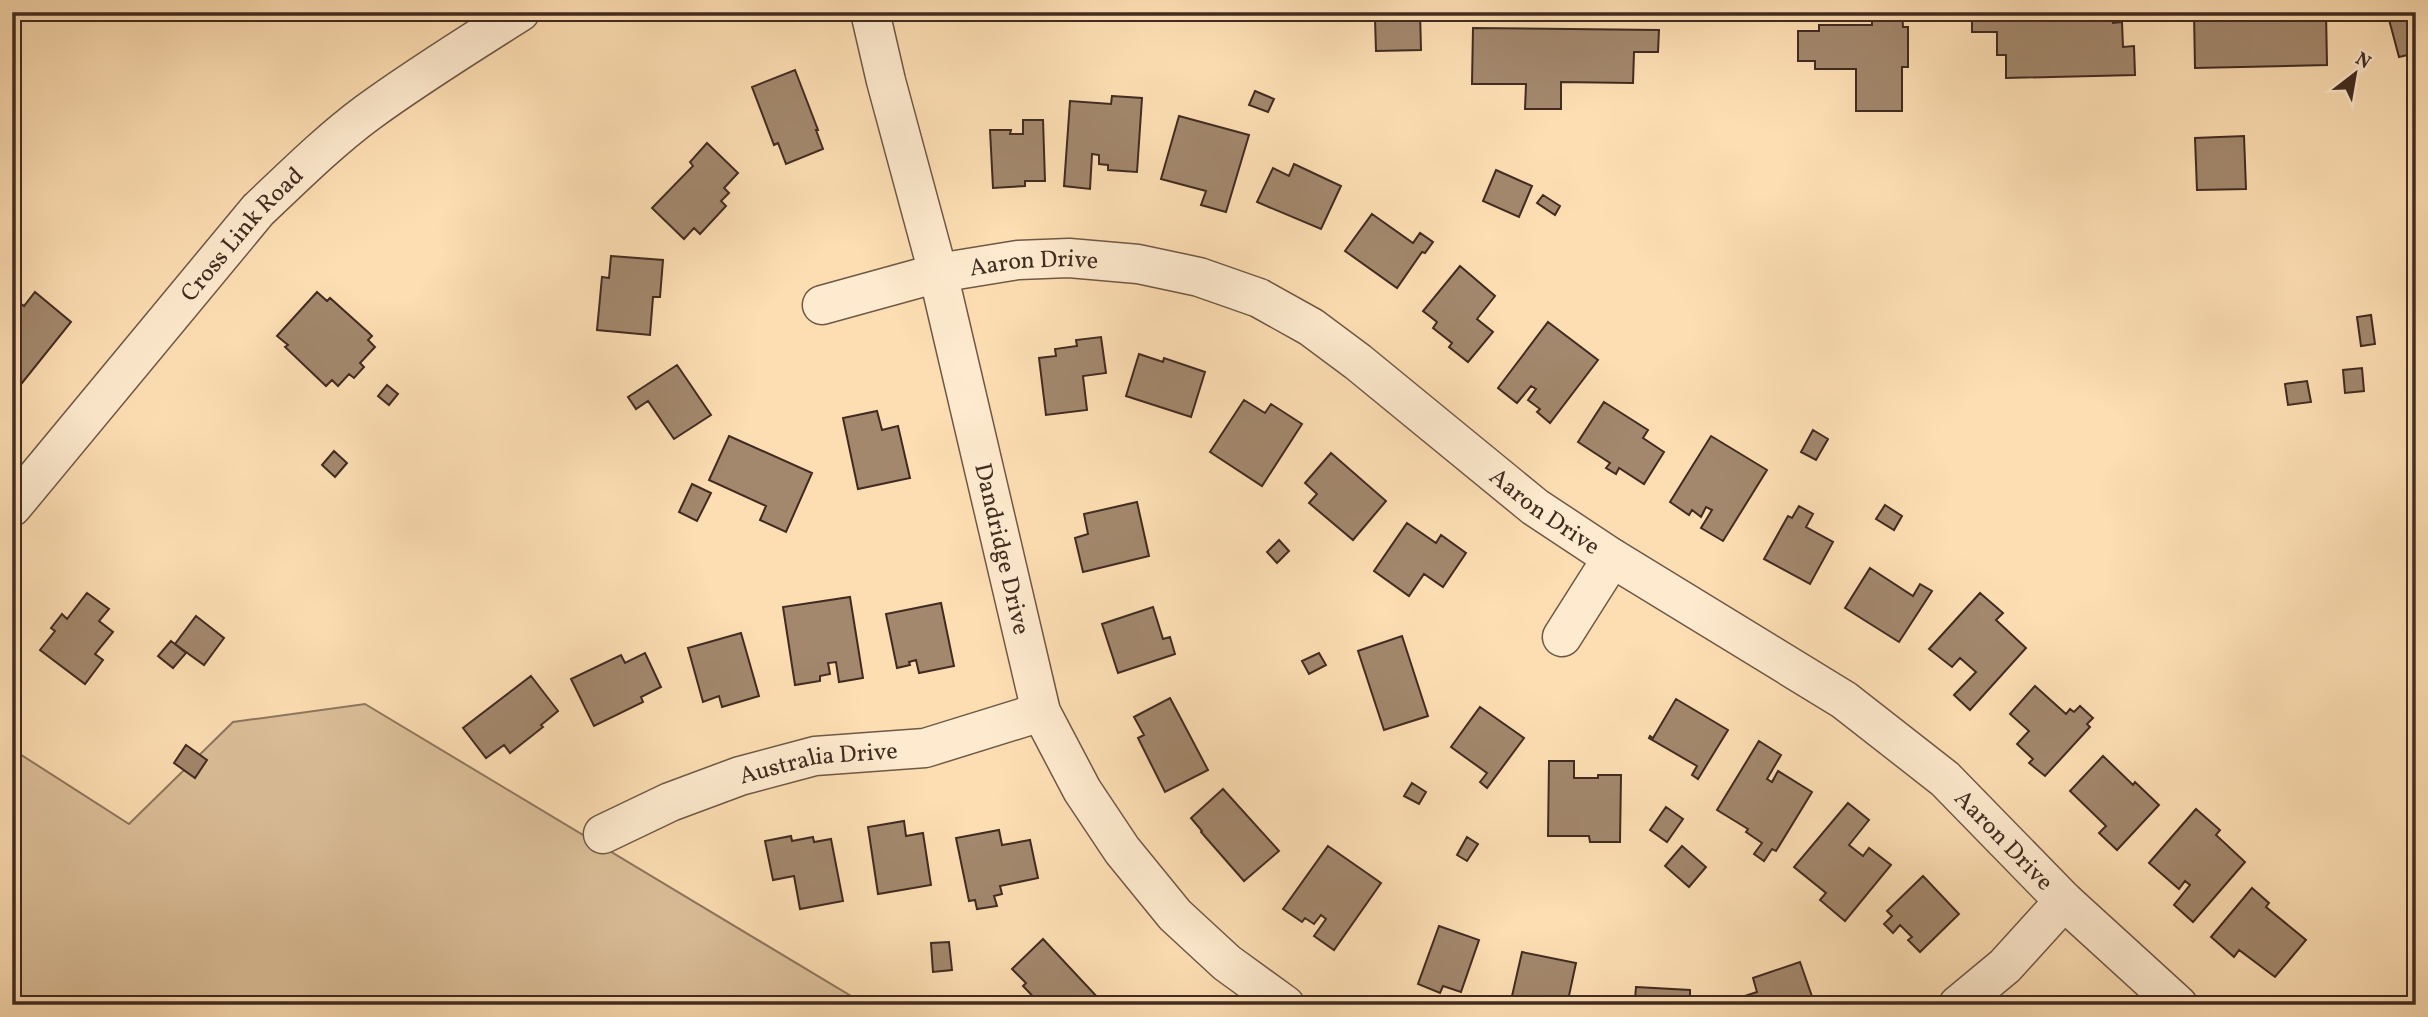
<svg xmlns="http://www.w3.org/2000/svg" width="2428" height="1017" font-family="Vollkorn,serif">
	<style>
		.green { fill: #ddc09a; stroke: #8f765e; stroke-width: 2 }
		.building { fill: #a3886d; stroke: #412b21; stroke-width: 2 }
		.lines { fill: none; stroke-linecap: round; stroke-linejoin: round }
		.minor-casing { stroke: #705846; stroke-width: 41 }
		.minor { stroke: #feeace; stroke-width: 38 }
		.labels { text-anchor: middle; stroke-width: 7; stroke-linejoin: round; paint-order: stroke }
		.street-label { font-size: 24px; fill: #412b21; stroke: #feeace }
	</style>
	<rect width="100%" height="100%" fill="#fddeb3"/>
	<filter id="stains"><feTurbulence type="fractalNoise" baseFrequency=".00286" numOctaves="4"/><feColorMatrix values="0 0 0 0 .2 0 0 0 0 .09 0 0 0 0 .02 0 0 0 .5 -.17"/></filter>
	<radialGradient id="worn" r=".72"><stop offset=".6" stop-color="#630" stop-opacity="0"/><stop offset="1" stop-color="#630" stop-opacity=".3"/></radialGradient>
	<path class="green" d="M365,704L866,1005H12V749L129,824L233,722Z"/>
	<path class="building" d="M1352,12H1420L1421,50L1376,51L1375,19L1352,20Z
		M1872,12H1902L1903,27H1908V67H1902V111H1856V69H1815V61H1798V31H1819V25H1872Z
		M1972,12H2112L2113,23L2122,22L2123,47L2134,46L2135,75L2006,78V55H1997V32H1972Z
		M2194,12H2326L2327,65L2195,68Z
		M2387,12H2416V53L2399,57Z
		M1473,28L1659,30L1658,52H1634L1633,83L1561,82V109H1525L1526,84H1472Z
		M795,70L818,130H816L823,149L786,164L778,143L774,145L752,87Z
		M1255,91L1274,99L1268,112L1249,105Z
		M1112,96L1142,98L1137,172L1108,170V165L1099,164V155L1092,154L1090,189L1064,186L1070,101L1111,104Z
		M1179,116L1249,135L1226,212L1201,205L1206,191L1161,179Z
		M1023,120H1043L1045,181H1025V186L993,188L990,130H1011L1010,134H1023Z
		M2244,136L2246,189L2197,190L2195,138Z
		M707,143L738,173L724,188L729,193L721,201L726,206L700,234L694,228L684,239L652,208L693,166L690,162Z
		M1294,164L1341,186L1321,229L1257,202L1273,168L1289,176Z
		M1496,170L1532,186L1519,217L1483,201Z
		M1543,195L1560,206L1555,215L1537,203Z
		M1372,214L1413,243L1420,233L1433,242L1425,253L1422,252L1397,288L1345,251Z
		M611,256L663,260L660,297H653L650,335L597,330L602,277L609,278Z
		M1460,266L1495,296L1477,319L1493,332L1468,362L1449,347L1452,343L1433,328L1437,322L1423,311Z
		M35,292L71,322L18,388L12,383V297L24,306Z
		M317,292L327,301L330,298L369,333L372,336L368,340L375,347L360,363L364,367L354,378L349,374L338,386L332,380L326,386L285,347L288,345L277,336Z
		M2371,315L2375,344L2361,346L2357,317Z
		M1548,322L1598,360L1550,423L1537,412L1540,409L1528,400L1536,389L1531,386L1517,403L1498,388Z
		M1101,337L1106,373L1083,376L1087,410L1046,415L1039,358L1056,356L1055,349L1077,346L1076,340Z
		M1139,354L1163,362L1164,358L1205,372L1191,417L1126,396Z
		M677,365L711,415L674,439L648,401L636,409L628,397Z
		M2362,368L2364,391L2345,393L2343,370Z
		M2307,381L2311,402L2288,405L2285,384Z
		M387,385L398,394L389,405L378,396Z
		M1244,400L1265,413L1271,404L1302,424L1262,486L1210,452Z
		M1604,402L1648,430L1643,438L1664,452L1644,484L1619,468L1616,474L1606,468L1610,463L1578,442Z
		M877,411L882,430L898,426L910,478L858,489L843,418Z
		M1813,430L1828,439L1816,460L1801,452Z
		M729,436L812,473L786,532L760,520L766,506L709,480Z
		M1711,436L1767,470L1723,541L1701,528L1712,510L1706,507L1701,517L1692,510L1689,515L1670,502Z
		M334,451L347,463L335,477L322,465Z
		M1331,453L1386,501L1353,540L1309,503L1317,494L1305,483Z
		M692,484L711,493L697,521L679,512Z
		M1137,502L1149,556L1083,572L1075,538L1088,534L1084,514Z
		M1885,505L1902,516L1894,530L1876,519Z
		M1799,506L1813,514L1806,527L1833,542L1810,584L1764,559L1788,516L1792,518Z
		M1407,523L1436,543L1441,535L1466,553L1443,587L1424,574L1409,596L1374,571Z
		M1279,540L1289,551L1277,563L1267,552Z
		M1870,568L1913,596L1920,584L1932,591L1899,642L1845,608Z
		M87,593L109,609L99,621L113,632L95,654L103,660L85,684L40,650L55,631L51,628L62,614L67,619Z
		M1980,593L2003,613L1996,620L2026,648L1970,710L1954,695L1976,672L1960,658L1952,667L1929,649Z
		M850,597L863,678L839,682L836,662L828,663L830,674L820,676V681L795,685L783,607Z
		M941,603L954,666L919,673L916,660L909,662L910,665L897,668L886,614Z
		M1153,607L1163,639L1170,637L1175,654L1118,673L1102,624Z
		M196,616L224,638L204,665L175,644Z
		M741,633L759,696L722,707L719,696L703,702L688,648Z
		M1402,636L1428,716L1384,730L1358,651Z
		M171,641L186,653L173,668L158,656Z
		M645,653L661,687L641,697L643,702L594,726L571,679L621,655L625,663Z
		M1319,653L1326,665L1309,674L1302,661Z
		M531,676L558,711L541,725L543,727L510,753L504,745L486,758L463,728Z
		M2035,686L2066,714L2070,709L2074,712L2080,706L2093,718L2087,724L2090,727L2045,776L2029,763L2033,759L2017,744L2029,731L2010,714Z
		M1170,698L1208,770L1165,792L1138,738L1144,735L1134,717Z
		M1676,699L1728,730L1698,779L1692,775L1697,766L1649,738L1650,736L1653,738Z
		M1480,707L1524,738L1487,788L1480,782L1487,773L1451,747Z
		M1759,741L1781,755L1767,779L1772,782L1778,771L1812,792L1776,851L1772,849L1764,861L1754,854L1762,843L1746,832L1748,829L1717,810Z
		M186,745L207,760L195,778L174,763Z
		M2103,756L2133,785L2135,782L2159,805L2117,850L2099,833L2106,826L2070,791Z
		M1549,761H1574V778H1598V775H1621L1620,842H1590L1589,836H1548Z
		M1412,783L1426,792L1419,804L1404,796Z
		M1223,789L1279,851L1244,881L1201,832L1202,831L1191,818Z
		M1848,803L1869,820L1849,845L1863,856L1869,848L1891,865L1845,921L1820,900L1826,893L1794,867Z
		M1666,807L1683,819L1667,842L1650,830Z
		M2196,809L2220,830L2216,835L2245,862L2193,922L2174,905L2190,885L2185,881L2179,889L2149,863Z
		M904,821L906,836L923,833L931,885L878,894L868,827Z
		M999,830L1002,845L1030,840L1038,878L1000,886L1002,894L994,896L997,906L977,909L975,900L969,901L956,838Z
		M791,836L792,841L813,837L814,842L831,839L843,901L800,909L794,876L773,880L765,841Z
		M1467,837L1478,844L1467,861L1457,855Z
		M1328,846L1381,883L1334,950L1314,936L1326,919L1321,915L1314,924L1305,918L1302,922L1283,909Z
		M1682,846L1706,867L1689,887L1665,866Z
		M1923,876L1959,914L1920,952L1908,940L1912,937L1900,925L1893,933L1884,924L1892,916L1887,911Z
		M2252,888L2269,903L2266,907L2306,940L2275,977L2239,950L2234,957L2211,937Z
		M1439,926L1479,940L1461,992L1443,986L1440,993L1418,984Z
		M1043,939L1100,1000L1095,1005H1041L1023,986L1026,983L1012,969Z
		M949,942L952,970L933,972L931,943Z
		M1522,952L1576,963L1567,1005H1510Z
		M1800,962L1815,1005H1741L1739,998L1757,992L1753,978Z
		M1636,987L1690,990V1005H1619V998L1635,999Z"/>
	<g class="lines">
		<defs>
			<g id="minor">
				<path id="s1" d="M870,12L886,81L938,273L1041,712L1082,790L1122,850L1175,915L1227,963L1285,1005"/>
				<path id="s2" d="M822,305L938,273L1018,260L1069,258L1138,264L1199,277L1259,298L1311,327L1358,362L1535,507L1612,558L1844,700L1945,779L2064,901L2178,1005"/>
				<path id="s3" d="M12,507L258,210C293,177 328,142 367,113C416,77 468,45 520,12"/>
				<path d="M1562,637L1612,558"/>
				<path id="s4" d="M603,834L670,802L740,776L815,756L925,748L1041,712"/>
				<path d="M1958,1005L2005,966L2064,901"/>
			</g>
		</defs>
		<use href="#minor" class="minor-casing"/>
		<use href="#minor" class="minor"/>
	</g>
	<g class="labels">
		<g class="street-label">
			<text dy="8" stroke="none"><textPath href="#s3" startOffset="357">Cross Link Road</textPath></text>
			<text dy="8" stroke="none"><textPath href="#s2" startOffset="217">Aaron Drive</textPath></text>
			<text dy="8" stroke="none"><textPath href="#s2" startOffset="805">Aaron Drive</textPath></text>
			<text dy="8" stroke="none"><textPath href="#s1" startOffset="553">Dandridge Drive</textPath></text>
			<text dy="8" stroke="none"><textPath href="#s4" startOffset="229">Australia Drive</textPath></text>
			<text dy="8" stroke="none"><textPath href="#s2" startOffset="1372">Aaron Drive</textPath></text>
		</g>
	</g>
	<rect width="2428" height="1017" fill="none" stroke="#fddeb3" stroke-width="42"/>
	<rect x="14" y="14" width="2400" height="989" fill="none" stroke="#412b21" stroke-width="3.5"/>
	<rect x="21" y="21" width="2386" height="975" fill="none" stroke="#412b21" stroke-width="2"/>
	<g transform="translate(2355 74) rotate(31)" stroke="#feeace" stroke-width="5" paint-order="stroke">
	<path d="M0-5L12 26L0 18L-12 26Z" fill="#412b21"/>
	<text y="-10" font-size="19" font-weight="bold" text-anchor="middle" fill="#412b21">N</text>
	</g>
	<rect width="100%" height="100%" filter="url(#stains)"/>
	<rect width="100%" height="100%" fill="url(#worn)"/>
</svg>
